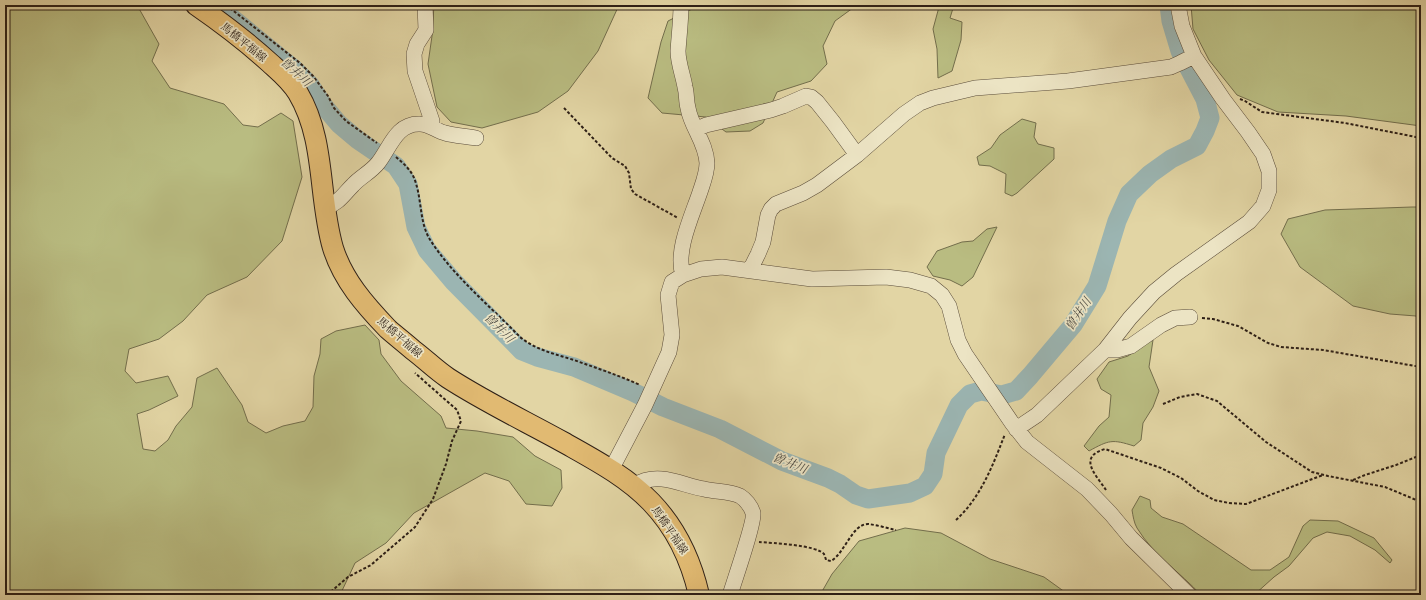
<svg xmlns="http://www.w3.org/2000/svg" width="1426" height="600" font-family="'Old Standard TT','Noto Serif JP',serif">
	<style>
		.green { fill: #b9bc81; stroke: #736e4c }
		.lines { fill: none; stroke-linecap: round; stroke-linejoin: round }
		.river { stroke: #9bb5b2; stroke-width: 19 }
		.minor-casing { stroke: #5a4c3a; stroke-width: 16 }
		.major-casing { stroke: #2d1f16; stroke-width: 22 }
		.path { stroke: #2d1f16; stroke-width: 2; stroke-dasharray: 3 2; stroke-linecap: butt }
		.minor { stroke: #ece4c4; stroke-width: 15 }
		.major { stroke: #e1ba72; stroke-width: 20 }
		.labels { text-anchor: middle; stroke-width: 3.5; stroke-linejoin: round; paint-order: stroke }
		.street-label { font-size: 11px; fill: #2d1f16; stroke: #ece4c4 }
		.water-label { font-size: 12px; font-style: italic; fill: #4e4c45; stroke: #ece4c4 }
	</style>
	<rect width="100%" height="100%" fill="#e2d5a4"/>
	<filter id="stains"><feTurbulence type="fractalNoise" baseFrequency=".005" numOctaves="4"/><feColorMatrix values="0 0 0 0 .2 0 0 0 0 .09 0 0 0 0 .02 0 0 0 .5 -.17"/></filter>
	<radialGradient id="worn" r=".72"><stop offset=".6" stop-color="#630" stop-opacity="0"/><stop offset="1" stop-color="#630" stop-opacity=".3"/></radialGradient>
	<path class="green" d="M5,5H137L159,44L152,61L170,88L224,104L243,125L258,127L281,113L293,121L302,177L282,241L247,277L207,295L183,321L159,339L129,349L125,371L136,383L168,376L178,396L149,410L137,414L143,449L155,451L168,440L176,426L192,407L197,378L217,368L242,405L248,422L266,433L283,426L305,421L313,407L314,376L320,354L321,339L336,331L365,325L379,340L381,354L401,381L441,416L446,428L477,431L513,437L535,456L561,470L562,488L552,506L526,504L509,481L485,473L414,513L386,543L355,563L340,595H5Z
		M434,5H619L598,51L568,91L538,112L482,128L451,122L437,107L428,64L432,36Z
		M700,5H857L835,21L823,46L827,64L811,81L777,92L763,123L750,131L726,132L706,117L662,113L648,98L661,42L668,21Z
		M938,5H954L950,18L962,22L961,40L952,71L938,78L937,49L933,29L939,7Z
		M1191,5H1421V126L1346,116L1278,112L1237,95L1209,60L1193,29Z
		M1022,119L1036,123L1034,137L1038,144L1054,148V159L1017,193L1012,196L1005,193L1006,174L990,166L979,165L977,157L991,148L1000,135Z
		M1412,207H1421V324L1416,316L1390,314L1353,306L1300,267L1281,234L1288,219L1325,210Z
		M997,227L973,277L962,286L950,280L933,276L927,267L937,251L962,242L973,241L987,229Z
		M1153,340L1149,367L1159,391L1153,407L1143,423L1141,440L1134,446C1112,439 1109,440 1089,451L1084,446L1099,426L1109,417L1111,395L1101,389L1097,379L1109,362L1128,356L1143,345Z
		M1140,496L1150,500L1151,508L1162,517L1183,524L1251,570H1270L1289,557L1303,526L1310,520L1338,521L1374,538L1392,560L1390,563L1375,550L1350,536L1327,532L1313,538L1289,566L1274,577L1254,595H1201C1180,572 1154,556 1137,528C1134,523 1133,516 1132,510Z
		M905,528L941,533L990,559L1044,577L1069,595H820L832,574L859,541Z"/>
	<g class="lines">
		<path class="river" d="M216,5L294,69L310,85L323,105L339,124L358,140L396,166L408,184L416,227L427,250L454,282L522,351L537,357L574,367L633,392L663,407L720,429L782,461L828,478L840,484L856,495L868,499L910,493L925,486L933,474L936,453L959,405L970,394L981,391L1002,395L1016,391L1030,376L1073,325L1097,286L1117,221L1129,194L1150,174L1171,159L1197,146L1205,131L1210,118L1205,99L1180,51L1171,21L1169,5"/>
		<defs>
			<path id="minor" d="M425,5L426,30L417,44L414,54L415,71L432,121V127
				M681,5C681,20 679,36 678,51C678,63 683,75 685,87C687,94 686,101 688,108C691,127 706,142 707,163C707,173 703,183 700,192C692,216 675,251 683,275
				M697,129L706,125L771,110L783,106L806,96L811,97L817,102L833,122L857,155
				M325,208C339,203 343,195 353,185C360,177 371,172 378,163C390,148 396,123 420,124C430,124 436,131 445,133C455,136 466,136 476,138
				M750,270L758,254L763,242L768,215L771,209L776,204L803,193L817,185L857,155L904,114L920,103L933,98L975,88L1068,81L1171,67L1180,63L1194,56
				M1105,350H1117L1131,346L1161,325L1175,318L1190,317
				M1016,429L1037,415L1105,350L1130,318L1154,292L1176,274L1249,222L1263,206L1269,190V171L1263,154L1248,132L1223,99L1194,56L1182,26L1178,5
				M611,470L645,405L669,352L672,335L668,295L672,282L683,275L701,269L722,267L812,279L886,277L910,280L931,286L942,295L949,306L958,340L965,354L1012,423L1027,442L1087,489L1111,514L1131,538L1189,595
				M633,486C641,481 652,478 662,479C676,480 690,487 704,489C716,492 729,491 740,496C745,499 751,506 753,513C755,521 734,582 730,595"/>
			<path id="major" d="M196,5C222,23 247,42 270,63C280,72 291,81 298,93C326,140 318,197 333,248C343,280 365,305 388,329C396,336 405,343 413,350C425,359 436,370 448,378C485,402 525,421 563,442C593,459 626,476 651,502C676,528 691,560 699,595"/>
		</defs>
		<use href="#minor" class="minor-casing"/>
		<use href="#major" class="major-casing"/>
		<path class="path" d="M226,5L300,63L313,76L328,96L334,108L346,121L377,143
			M1240,99L1245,101L1262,112L1345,123L1421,138
			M564,108L612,158L625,166L629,173L631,189L635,194L678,218
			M396,157C403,163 411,170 414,178C422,197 419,220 429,238C451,274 491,307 520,337C536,350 555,354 574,360C596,368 618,375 640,385
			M1202,318L1213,319L1238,326L1268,343L1281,347L1323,350L1421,367
			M1163,404L1180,397L1197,394L1217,401L1266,442L1312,472L1328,476L1385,487L1421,502
			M1353,480L1365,475L1396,465L1421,455
			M1106,490C1096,475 1077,457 1105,449L1161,468L1181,478L1198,491L1214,500L1229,503L1246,504L1323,475
			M956,520C981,497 993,465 1005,434
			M759,542C772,543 816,545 824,554C824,554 826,559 826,560L831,561C845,553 852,524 868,524C877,525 887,528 896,530
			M327,595L348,577L371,565L415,527L433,499L446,464L452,441L461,421L457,410L415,373"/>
		<use href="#minor" class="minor"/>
		<use href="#major" class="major"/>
	</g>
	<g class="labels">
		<g class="street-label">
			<text transform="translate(244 42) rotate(39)" y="4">馬橋平福線</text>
			<text transform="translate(400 337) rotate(41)" y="4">馬橋平福線</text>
			<text transform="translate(670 530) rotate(56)" y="4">馬橋平福線</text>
		</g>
		<g class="water-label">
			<text transform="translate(296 72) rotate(43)" y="4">曽井川</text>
			<text transform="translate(1078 314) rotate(-56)" y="4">曽井川</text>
			<text transform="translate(499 328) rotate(45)" y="4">曽井川</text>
			<text transform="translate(790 463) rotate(22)" y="4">曽井川</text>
		</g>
	</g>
	<rect width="1426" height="600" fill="none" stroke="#e2d5a4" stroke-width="20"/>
	<rect x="6" y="6" width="1414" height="588" fill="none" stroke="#2d1f16" stroke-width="2"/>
	<rect x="10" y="10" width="1406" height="580" fill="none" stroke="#2d1f16"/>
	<rect width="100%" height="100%" filter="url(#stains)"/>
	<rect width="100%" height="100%" fill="url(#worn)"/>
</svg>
